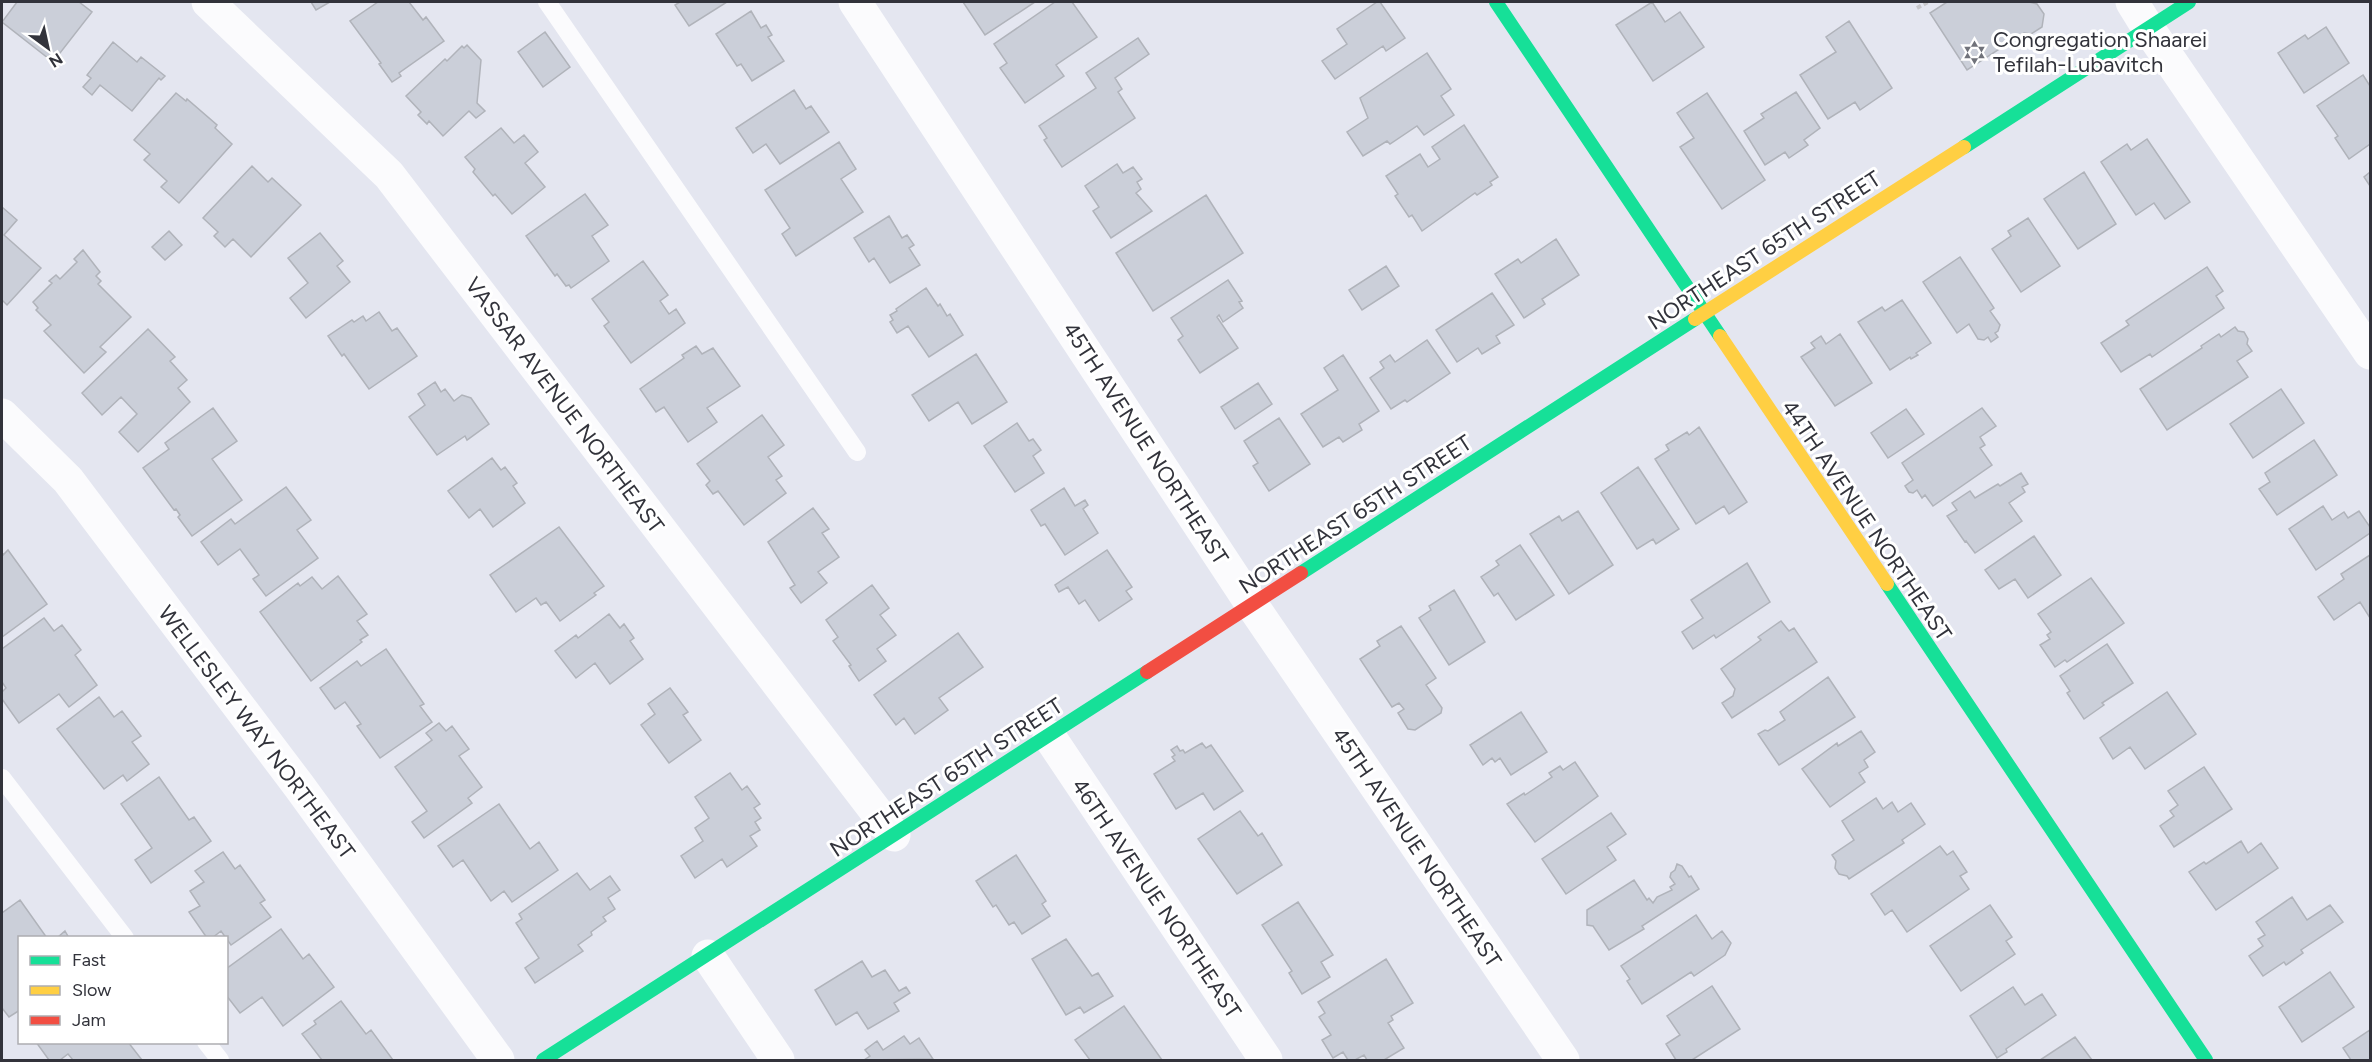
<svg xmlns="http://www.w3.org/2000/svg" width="2372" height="1062" font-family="Figtree,sans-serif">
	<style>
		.building { fill: #cbcfd9; stroke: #b0b3ba; stroke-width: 1.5 }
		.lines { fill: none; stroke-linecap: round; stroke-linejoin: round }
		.path { stroke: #c6c6ca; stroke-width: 4; stroke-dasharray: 4.5 3; stroke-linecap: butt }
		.lane { stroke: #fbfbfd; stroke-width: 18 }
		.street { stroke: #fbfbfd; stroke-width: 33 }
		.fast { stroke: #16e098; stroke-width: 14 }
		.slow { stroke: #ffcf43; stroke-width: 14 }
		.jam { stroke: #f24e42; stroke-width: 14 }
		.labels { text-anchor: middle; stroke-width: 6; stroke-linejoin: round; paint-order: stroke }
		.poi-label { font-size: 22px; fill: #32333b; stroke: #fff; text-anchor: start }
		.street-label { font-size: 22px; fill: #32333b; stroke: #fff }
	</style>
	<rect width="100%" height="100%" fill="#e4e6f0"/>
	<path class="building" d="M17,2H79L92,12L53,62L2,22Z
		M311,2H330L316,10Z
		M378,2H409L423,20L426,17L444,41L399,73L401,76L392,82L379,64L381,63L350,21Z
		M680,2H727L689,26L675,5Z
		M963,2H1035L985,35Z
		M1055,2H1072L1097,37L1056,65L1064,76L1025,103L1000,68L1007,63L994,44Z
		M1377,2H1380L1405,38L1386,51L1383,46L1335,79L1322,61L1347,44L1337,29Z
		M1652,2L1665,22L1680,12L1704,47L1653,81L1616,25Z
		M1947,2H2029L2037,4L2044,14L2042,27L2031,34L2024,33L1967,70L1930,13Z
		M751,11L761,28L766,25L772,35L768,37L784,61L752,81L741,64L737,66L716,34Z
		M1849,21L1892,88L1860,110L1855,102L1828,119L1800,75L1836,52L1826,37Z
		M2326,27L2349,63L2304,93L2278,53L2305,35L2308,39Z
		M545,32L570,67L543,87L518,52Z
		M1138,38L1149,54L1115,78L1122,89L1118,92L1135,118L1062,167L1044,140L1047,138L1039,126L1096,88L1086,73Z
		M113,42L137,62L141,57L165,76L161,80L159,78L132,111L100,85L92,95L83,87L91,78L87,75Z
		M467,45L481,60L477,103L485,111L476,118L469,111L443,136L429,121L427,124L418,115L421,112L406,96L445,59L447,61L462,46L464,48Z
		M1427,53L1451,89L1441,96L1454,115L1424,135L1417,126L1390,144L1387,141L1363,156L1347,132L1368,118L1360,98Z
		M2363,75L2370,86V144L2349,159L2335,138L2338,136L2317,106Z
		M794,90L806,109L811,106L829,132L780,164L766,144L753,153L736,128Z
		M1796,92L1820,128L1804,140L1808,145L1789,158L1785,152L1765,165L1744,131L1764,118L1761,114Z
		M176,93L186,101L187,99L217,125L215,128L232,144L179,203L161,187L167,181L144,160L150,154L134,140Z
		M1707,93L1765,180L1722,209L1680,147L1694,138L1677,113Z
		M1464,125L1498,177L1490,182L1492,185L1477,195L1475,193L1422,231L1412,215L1409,217L1395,196L1398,194L1386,176L1420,154L1428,167L1440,159L1432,147Z
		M501,128L514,143L524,135L538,152L525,163L545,187L512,214L495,194L493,196L473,172L475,169L465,157Z
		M2147,139L2190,202L2165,219L2154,203L2136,215L2101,162L2127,144L2131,150Z
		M839,142L856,169L841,179L863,212L796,256L782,234L790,228L765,190Z
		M1117,164L1123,173L1133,167L1142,179L1137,182L1141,189L1136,193L1152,211L1111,238L1093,211L1099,207L1085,186Z
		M252,166L268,182L272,178L301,205L251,257L233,239L225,247L214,236L218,232L203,218Z
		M2084,172L2116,224L2078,249L2044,199Z
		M2370,172V186L2364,177Z
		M585,194L608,225L592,236L609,261L571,288L569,285L566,286L557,274L555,276L526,236Z
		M1206,195L1243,253L1153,311L1116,253Z
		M2,207L17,220L4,235L41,268L7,305L2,300Z
		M889,216L902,238L907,235L914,245L909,248L920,265L890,283L874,258L869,262L854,238Z
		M2028,218L2060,266L2021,292L1992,249L2011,236L2008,231Z
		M169,231L182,245L165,260L152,247Z
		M320,233L343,261L337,266L350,282L306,318L290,298L308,283L288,258Z
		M1556,239L1579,275L1542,299L1545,304L1524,318L1495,274L1518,259L1521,263Z
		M83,250L100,272L96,276L101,281L98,284L131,317L100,347L106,352L84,373L44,331L51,325L36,310L38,308L33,302L52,283L49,281L56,275L60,279L77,262L74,259Z
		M1960,257L1994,308L1990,311L2000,325L1998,331L1995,333L1998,337L1991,342L1988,337L1984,340L1978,339L1969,324L1957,333L1923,282Z
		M643,261L668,295L660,301L669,314L676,309L685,323L631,363L604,326L609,322L592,299Z
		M1386,266L1399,286L1362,310L1349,290Z
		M2207,267L2223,291L2216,296L2224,308L2152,357L2150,354L2121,372L2101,343L2129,325L2126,321Z
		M1228,280L1242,301L1239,302L1243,308L1223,322L1219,315L1217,317L1238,348L1200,373L1178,340L1183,336L1171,318Z
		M926,288L938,306L940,304L947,316L950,314L963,335L929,357L908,326L897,333L890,322L893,320L890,315L897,311L896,309Z
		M1492,293L1514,325L1496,336L1500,343L1482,354L1478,348L1457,362L1436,330Z
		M1902,300L1931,343L1916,353L1918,355L1911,359L1910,357L1890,370L1858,322L1882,307L1885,311Z
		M379,312L392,331L397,328L417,356L369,389L344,354L342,356L328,336L352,320L354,322L363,316L366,321Z
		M2235,327L2238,331L2244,332L2248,339L2247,344L2252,351L2237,361L2248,377L2167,430L2140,389L2202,348L2201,346L2219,334L2221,337Z
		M148,329L175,357L170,361L187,380L178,388L190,402L138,452L119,432L137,414L121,397L102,415L82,393Z
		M1840,334L1872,383L1835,406L1801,357L1815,348L1811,343L1821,336L1826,344Z
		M1427,340L1450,373L1407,402L1405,400L1391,409L1370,378L1384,368L1380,362L1390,355L1395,362Z
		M696,346L702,354L713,348L740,386L707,408L717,422L688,442L664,407L656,412L640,389L684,358L682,355Z
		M976,354L1007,402L972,424L958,402L929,421L912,395Z
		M1343,355L1379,411L1359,424L1362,430L1343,442L1339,437L1323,447L1301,414L1338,390L1324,368Z
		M435,382L441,392L445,389L454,401L462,395L471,398L489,424L467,440L465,436L437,455L409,417L425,405L418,394Z
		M1258,383L1272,404L1235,429L1221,407Z
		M2281,389L2304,423L2253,458L2230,424Z
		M213,408L237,441L212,459L242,500L192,536L178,517L180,515L176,509L174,510L143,468L169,449L165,443Z
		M1982,408L1996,426L1980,437L1985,445L1980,448L1992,465L1933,506L1925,495L1922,498L1917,490L1913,493L1909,492L1905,486L1913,480L1902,463Z
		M1906,409L1924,434L1888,458L1871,433Z
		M762,415L784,445L768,457L782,476L776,480L786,493L744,525L718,491L713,494L706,485L710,481L697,464Z
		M1279,418L1310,464L1269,491L1253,466L1258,463L1244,441Z
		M1017,423L1029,441L1033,439L1041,450L1033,456L1044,473L1015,492L984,446Z
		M1699,427L1747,502L1729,514L1724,506L1696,524L1655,459L1669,450L1666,445L1687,432L1689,435Z
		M2314,440L2337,475L2277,515L2259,489L2270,482L2265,473Z
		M492,458L501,470L505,467L517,483L513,486L525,503L493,527L480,509L469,518L448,491Z
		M1638,467L1679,529L1656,544L1653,539L1637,549L1601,493Z
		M2021,473L2028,484L2022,487L2025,492L2009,503L2022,521L1975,553L1966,541L1965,542L1947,516L1957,510L1952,503L1970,491L1975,498L1998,484L2000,486Z
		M286,487L311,520L297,530L318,558L266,596L253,579L259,575L240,549L218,565L201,542L231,519L235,524Z
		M1064,488L1075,506L1085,500L1088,505L1083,509L1098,533L1065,555L1045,524L1041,526L1031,510Z
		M2323,506L2332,520L2344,512L2348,518L2359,511L2370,527V533L2316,570L2289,529Z
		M813,508L829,529L822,533L839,557L818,572L827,583L801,603L790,588L795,585L768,542Z
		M1578,511L1613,565L1569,594L1530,534L1559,516L1562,521Z
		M559,527L604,586L594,593L596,595L560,621L546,602L541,605L536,598L516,612L490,575Z
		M2034,536L2061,575L2028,598L2015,579L1999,589L1985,570Z
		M1520,545L1554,595L1516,620L1498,593L1494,596L1481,577L1499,565L1496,561Z
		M8,550L47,604L2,637V552L3,555Z
		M1107,550L1132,587L1126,591L1132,599L1099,621L1085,600L1079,604L1068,587L1059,592L1055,585Z
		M2370,555V618L2360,602L2334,620L2318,597L2344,579L2341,574Z
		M1747,563L1770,602L1716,638L1714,635L1693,649L1682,632L1703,618L1691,600Z
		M338,576L367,614L357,621L368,635L360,640L362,642L311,681L260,612L298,583L300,586L312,577L322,589Z
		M2091,578L2124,623L2067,662L2065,660L2055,667L2040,645L2050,639L2047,635L2051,632L2038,614Z
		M872,585L889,608L880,615L896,635L877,649L886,661L859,681L849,666L851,665L833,641L838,637L826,620Z
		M1454,590L1485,642L1449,665L1419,618L1431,610L1429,606Z
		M609,614L620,628L624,624L634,638L630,641L643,659L610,684L595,663L576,678L555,651L576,635L578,638Z
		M44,618L54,631L62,625L81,650L75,655L97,685L69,707L59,694L19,723L2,699V692L6,688L2,682V649Z
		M1781,621L1789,631L1794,628L1817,662L1732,718L1722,703L1733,696L1735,689L1721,669L1761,640L1758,637Z
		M1401,626L1436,678L1426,685L1442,708L1441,713L1415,730L1408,729L1398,713L1404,709L1399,703L1392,707L1360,659L1380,646L1377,641Z
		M958,633L983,667L939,698L948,710L915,734L904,718L896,725L874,695Z
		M2107,644L2133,683L2102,703L2104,705L2084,719L2067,693L2070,691L2060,676Z
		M386,649L424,704L420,706L432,722L380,758L357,726L361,724L345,702L335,709L320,688L357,661L361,666Z
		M1828,677L1855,717L1779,765L1758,734L1765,730L1768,731L1785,720L1780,712Z
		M670,688L688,712L683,715L701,740L669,763L641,725L655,714L648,704Z
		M2167,692L2196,734L2145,769L2130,747L2113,759L2100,738Z
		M99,697L114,717L122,711L141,736L132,742L149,764L127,781L123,775L104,789L57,729Z
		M1521,712L1547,752L1511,775L1500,758L1495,762L1492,758L1483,765L1470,745Z
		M439,723L446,731L452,726L469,749L459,756L482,787L468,798L472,803L424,838L412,822L427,811L395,767L432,740L426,733Z
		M1861,731L1875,752L1864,760L1868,767L1859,773L1865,782L1830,807L1802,769L1837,743L1838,746Z
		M1202,743L1206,748L1211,745L1243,791L1214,810L1203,793L1176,809L1154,774L1175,761L1172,757L1175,755L1171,750L1177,746L1180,751L1183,750L1185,753Z
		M1575,762L1598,796L1535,842L1507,804L1524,793L1525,795L1552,777L1549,773L1560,766L1563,770Z
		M2204,767L2232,809L2174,847L2160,826L2174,816L2170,811L2178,805L2168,791Z
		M730,773L742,790L747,786L760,804L754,808L761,818L755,822L760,830L750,836L757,846L727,867L722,859L695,878L681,856L703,841L695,828L709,818L695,797Z
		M159,777L189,820L194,817L211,841L151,883L135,860L152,848L121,804Z
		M1876,798L1883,809L1892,802L1898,812L1911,803L1925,824L1902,840L1904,843L1849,879L1847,876L1839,874L1835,868L1836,861L1832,855L1854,840L1842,821Z
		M499,804L530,849L539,842L558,870L512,902L504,891L491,901L463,860L453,867L438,846Z
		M1240,811L1258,836L1262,833L1282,865L1237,894L1198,839Z
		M1611,813L1626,834L1607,847L1616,860L1566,894L1542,859Z
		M2241,841L2248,853L2261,843L2278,868L2216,910L2189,872L2204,862L2206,864Z
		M1940,846L1947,855L1953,851L1967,872L1960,876L1969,889L1907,932L1892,910L1885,915L1871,894Z
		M223,852L235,869L240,865L265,900L260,903L271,917L231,945L221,931L212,938H207L189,912L200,906L190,891L204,882L195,871Z
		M1016,855L1046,901L1042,904L1050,916L1022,934L1014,922L1009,925L996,905L993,907L976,881Z
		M1677,864L1682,866L1689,877L1691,876L1699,889L1642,926L1644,929L1609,950L1593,926L1587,925V910L1634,880L1647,900L1649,898L1653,903L1657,897L1672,890L1670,887L1675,884L1670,877L1671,873L1675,870Z
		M577,873L590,890L610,876L620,890L608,898L615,909L603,917L606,921L591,932L592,935L578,945L583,951L535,983L525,968L539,958L516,923L522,919L519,914Z
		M2292,897L2307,920L2330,905L2343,922L2301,950L2303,953L2286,965L2284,962L2263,976L2249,956L2263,946L2258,939L2265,935L2256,922Z
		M20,900L47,938H20V1010L9,1017L2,1008V913Z
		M1298,902L1333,955L1321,962L1330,977L1302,994L1289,973L1292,971L1262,925Z
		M1990,905L2012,937L2006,941L2015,954L1961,991L1930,946Z
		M1696,915L1712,939L1722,931L1731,943L1725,955L1694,976L1691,972L1642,1004L1627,981L1630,979L1621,966Z
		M281,929L303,959L309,954L334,987L283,1026L262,997L240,1013L226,995V969Z
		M65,931L69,938H53L58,937Z
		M1066,939L1092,976L1098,973L1113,996L1084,1013L1080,1007L1066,1015L1032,959Z
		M1386,959L1413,1003L1391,1016L1393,1020L1388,1023L1404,1048L1384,1060H1367L1364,1055L1355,1060H1348L1343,1052L1333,1058L1322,1040L1331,1035L1319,1017L1325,1013L1318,1002Z
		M862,961L872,977L885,970L899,991L906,987L910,993L894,1003L899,1011L868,1029L857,1012L836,1025L815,990Z
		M2330,972L2354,1007L2302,1042L2279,1007Z
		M1712,986L1740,1029L1692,1060H1676L1666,1044L1680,1035L1667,1016Z
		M2013,987L2025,1005L2042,994L2056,1015L2006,1049L2007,1052L1997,1058L1970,1016Z
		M341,1001L366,1034L371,1030L393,1060H322L302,1034L316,1024L314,1021Z
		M1124,1006L1162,1060H1090L1075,1040Z
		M2370,1030V1060H2351L2343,1048Z
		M904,1036L910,1044L919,1038L933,1059L864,1060L870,1056L865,1050L877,1041L883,1050Z
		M2075,1037L2092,1060H2040Z
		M36,1042H128L142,1060H73L68,1054L60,1060H49Z"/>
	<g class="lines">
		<path class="path" d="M1917,8L1928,2"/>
		<path class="lane" d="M547,2L857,452
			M2,778L125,938
			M206,1042L220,1060"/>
		<path class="street" d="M208,2L389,175L894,835
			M855,2L1252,605L1563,1060
			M2132,2L2148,28L2370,353
			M2,415L68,480L299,786L498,1060
			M1049,736L1266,1060
			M708,956L778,1060"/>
		<path class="fast" d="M1496,2L1720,336
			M1964,147L2189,2
			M1301,573L1695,319
			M1887,584L2206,1060
			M543,1060L1147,672"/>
		<path class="slow" d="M1695,319L1964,147
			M1720,336L1887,584"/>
		<path class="jam" d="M1147,672L1301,573"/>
	</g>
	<defs>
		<symbol id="synagogue-bare" viewBox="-9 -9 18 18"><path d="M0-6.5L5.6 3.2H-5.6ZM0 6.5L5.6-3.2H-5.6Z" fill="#70727a" stroke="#fff" stroke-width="2.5" paint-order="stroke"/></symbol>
	</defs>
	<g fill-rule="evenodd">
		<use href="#synagogue-bare" x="1958" y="36" width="33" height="33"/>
	</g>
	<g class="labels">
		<g class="poi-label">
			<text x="1993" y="47">Congregation Shaarei<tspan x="1993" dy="25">Tefilah-Lubavitch</tspan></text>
		</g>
		<g class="street-label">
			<text transform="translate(1764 250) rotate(-33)" y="8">NORTHEAST 65TH STREET</text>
			<text transform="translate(565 405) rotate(53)" y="8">VASSAR AVENUE NORTHEAST</text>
			<text transform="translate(1146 443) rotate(57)" y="8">45TH AVENUE NORTHEAST</text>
			<text transform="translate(1355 514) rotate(-33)" y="8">NORTHEAST 65TH STREET</text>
			<text transform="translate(1867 520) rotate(56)" y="8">44TH AVENUE NORTHEAST</text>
			<text transform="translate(257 732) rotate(53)" y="8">WELLESLEY WAY NORTHEAST</text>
			<text transform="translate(946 777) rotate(-33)" y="8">NORTHEAST 65TH STREET</text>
			<text transform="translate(1417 847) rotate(56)" y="8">45TH AVENUE NORTHEAST</text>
			<text transform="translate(1157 898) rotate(56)" y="8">46TH AVENUE NORTHEAST</text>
		</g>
	</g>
	<rect width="2372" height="1062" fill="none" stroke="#32333b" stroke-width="6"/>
	<rect x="18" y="936" width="210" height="108" fill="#ffffff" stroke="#adadb1" stroke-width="1.5"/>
	<rect x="30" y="956" width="30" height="9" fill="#16e098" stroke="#adadb1" stroke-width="1.5"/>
	<text x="72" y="966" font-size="18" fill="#32333b">Fast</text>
	<rect x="30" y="986" width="30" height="9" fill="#ffcf43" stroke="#adadb1" stroke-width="1.5"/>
	<text x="72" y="996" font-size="18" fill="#32333b">Slow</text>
	<rect x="30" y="1016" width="30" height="9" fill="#f24e42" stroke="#adadb1" stroke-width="1.5"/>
	<text x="72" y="1026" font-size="18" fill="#32333b">Jam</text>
	<g transform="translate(48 48) rotate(147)" stroke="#ffffff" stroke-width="4.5" paint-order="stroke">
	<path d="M0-4.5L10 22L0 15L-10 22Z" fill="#32333b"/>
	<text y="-9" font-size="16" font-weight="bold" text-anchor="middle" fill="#32333b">N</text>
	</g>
</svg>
